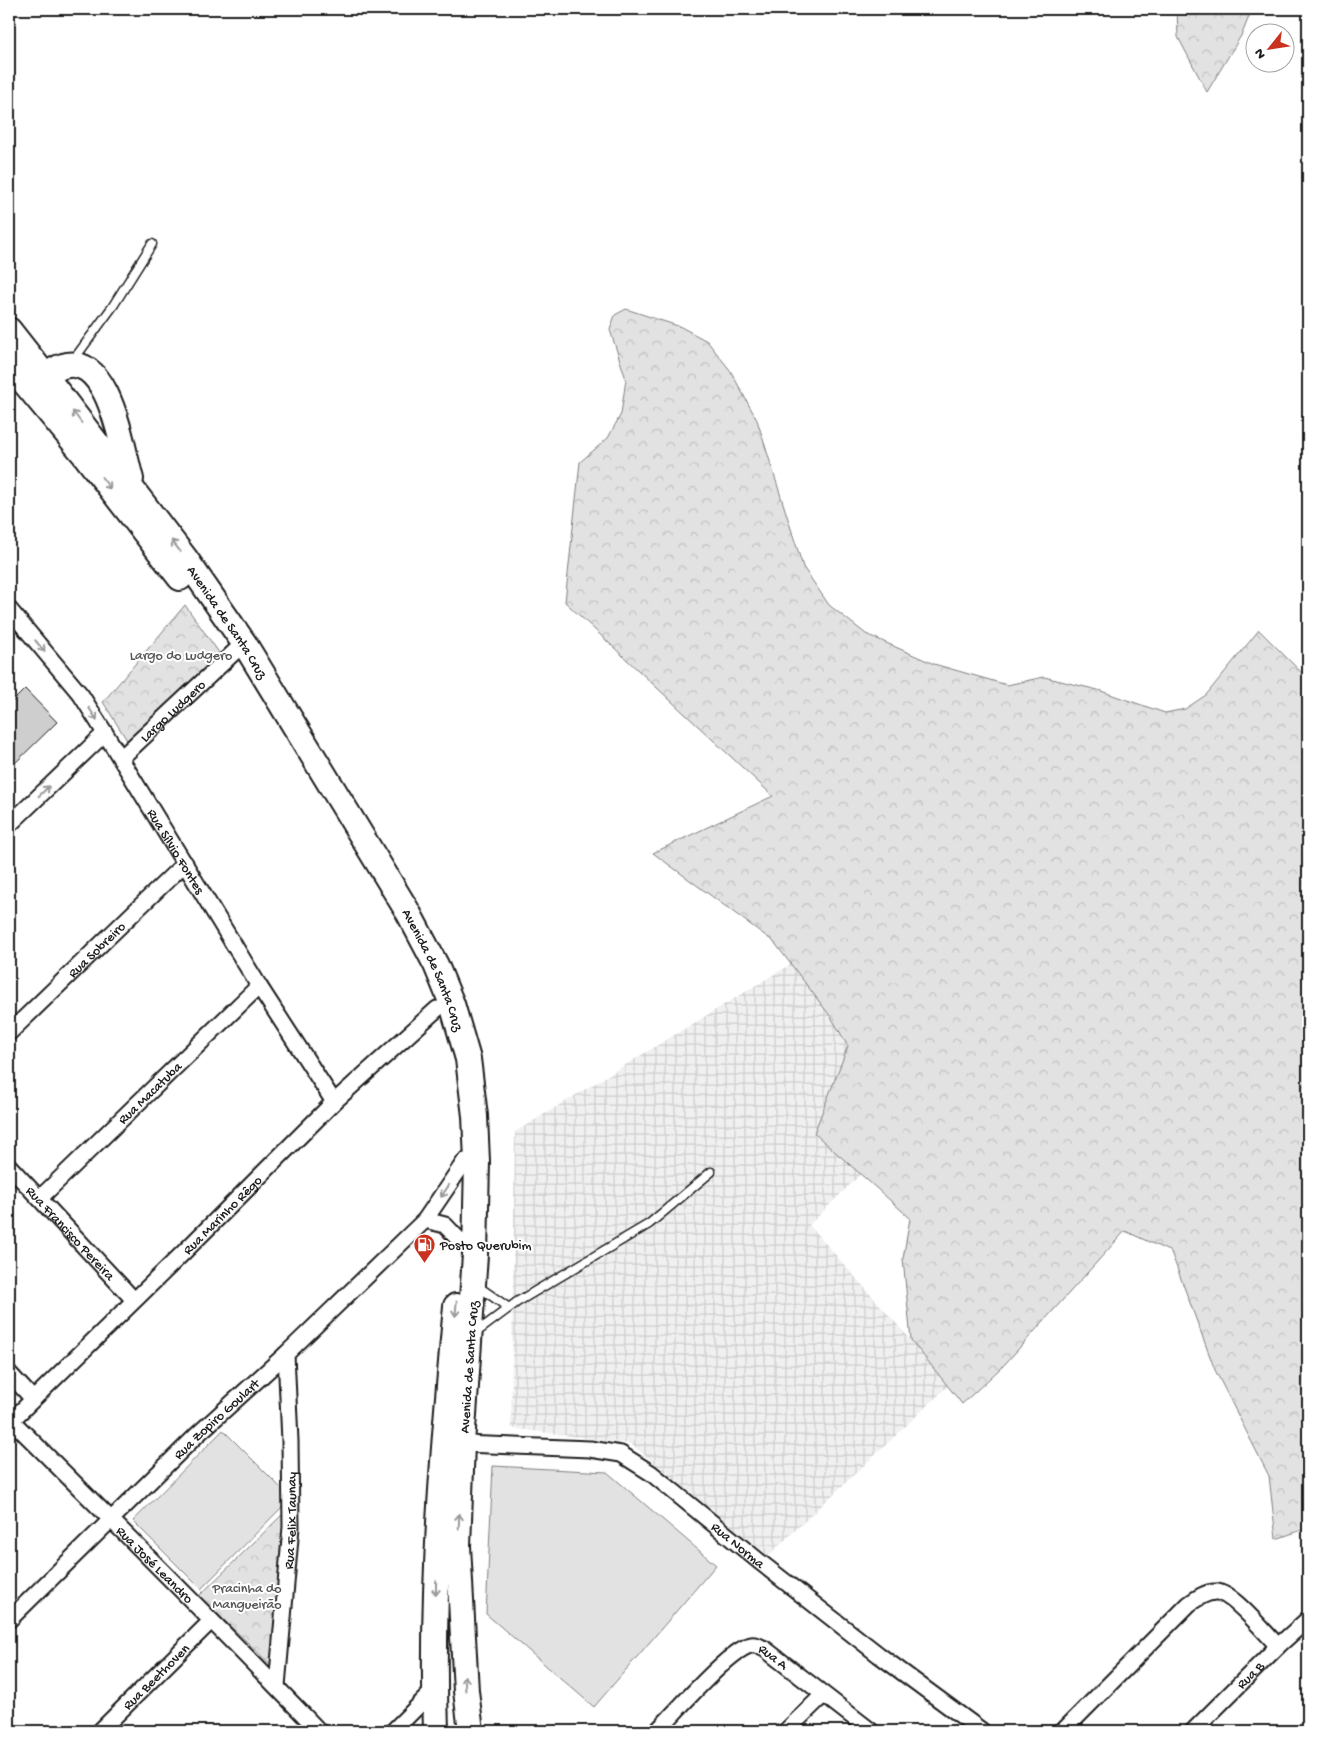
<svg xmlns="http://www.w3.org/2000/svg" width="1317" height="1740" font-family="'Gochi Hand',sans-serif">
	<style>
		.industrial { fill: url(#industrial-grid) }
		.grass { fill: #e2e2e2; stroke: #7f7f7f }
		.forest { fill: url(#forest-crowns); stroke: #7f7f7f }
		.building { fill: #cecece; stroke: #1c1c1c }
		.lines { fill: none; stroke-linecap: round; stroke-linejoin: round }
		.lane-casing { stroke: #1c1c1c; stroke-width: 11 }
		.street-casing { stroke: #1c1c1c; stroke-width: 19 }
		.primary-casing { stroke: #1c1c1c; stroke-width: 28 }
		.lane { stroke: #fff; stroke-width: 8 }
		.street { stroke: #fff; stroke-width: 15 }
		.primary { stroke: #fff; stroke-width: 24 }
		.oneway { stroke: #999 }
		.labels { text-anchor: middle; stroke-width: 4; stroke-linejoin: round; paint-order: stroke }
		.street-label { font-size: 14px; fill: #1c1c1c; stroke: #fff }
		.park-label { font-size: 14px; fill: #575757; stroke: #fff }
		.poi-label { font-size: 14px; fill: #1c1c1c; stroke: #fff; text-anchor: start }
	</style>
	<defs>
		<pattern id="industrial-grid" width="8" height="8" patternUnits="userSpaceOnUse" patternTransform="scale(1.25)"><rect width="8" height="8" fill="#f0f0f0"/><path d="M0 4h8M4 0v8" fill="none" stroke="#cdcdcd"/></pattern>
		<pattern id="forest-crowns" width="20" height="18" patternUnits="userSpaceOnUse" patternTransform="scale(1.25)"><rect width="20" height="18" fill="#e2e2e2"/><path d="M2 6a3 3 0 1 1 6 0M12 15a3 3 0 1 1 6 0" fill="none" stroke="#c1c1c1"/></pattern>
	</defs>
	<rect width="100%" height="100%" fill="#fff"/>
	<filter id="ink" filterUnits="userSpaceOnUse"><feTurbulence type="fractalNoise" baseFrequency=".02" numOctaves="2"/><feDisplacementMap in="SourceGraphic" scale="10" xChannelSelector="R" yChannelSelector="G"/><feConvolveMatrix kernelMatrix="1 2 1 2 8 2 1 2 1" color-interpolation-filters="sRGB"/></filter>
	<g filter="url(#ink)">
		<path class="industrial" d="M791,964L831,1017L848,1047L814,1133L861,1174L809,1225L911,1340L948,1386L768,1556L631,1444L511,1428L515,1132Z"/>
		<path class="grass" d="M223,1430L291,1498L201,1589L133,1521Z
			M493,1466L607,1472L716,1565L594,1707L486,1614Z"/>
		<path class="forest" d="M1177,9H1252L1242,34L1207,92L1178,37Z
			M626,309L681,327L707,341L730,370L757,420L803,567L829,605L866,634L934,664L1007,685L1044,677L1098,690L1165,713L1185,709L1206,695L1259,630L1308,679V1528L1276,1539L1269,1476L1215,1370L1171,1252L1125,1231L1004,1365L962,1404L911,1340L903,1259L910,1218L814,1133L848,1046L831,1017L774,942L653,853L773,796L565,602L580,462L608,438L621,414L626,379L610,330L615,315Z
			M185,605L220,654L130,745L103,702Z
			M288,1509L278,1644L270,1664L199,1596Z"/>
		<path class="building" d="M25,689L57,722L9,769V705Z"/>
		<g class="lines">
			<defs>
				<path id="lane" d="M72,362L113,306L152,244
					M476,1285L509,1308
					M474,1334L517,1302L649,1224L711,1172"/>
				<g id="street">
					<path id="s1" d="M9,609L81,695L105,733L259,986L334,1102"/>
					<path id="s2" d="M121,758L244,643"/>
					<path d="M9,825L105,733"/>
					<path id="s3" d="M9,1033L185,863"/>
					<path id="s4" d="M9,1166L134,1300"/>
					<path id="s5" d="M40,1198L259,986"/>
					<path d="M425,1220L445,1225L462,1243"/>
					<path d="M9,1373L32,1398"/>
					<path id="s6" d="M11,1420C115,1523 218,1626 319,1731"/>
					<path id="s7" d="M9,1423L183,1253L334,1102L437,1009"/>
					<path id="s8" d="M462,1444L590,1449L621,1454L651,1473L760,1562L879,1655L982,1731"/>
					<path id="s9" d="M9,1620L198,1434L286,1354L425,1220L465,1161"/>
					<path id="s10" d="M277,1686L291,1527L290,1441L286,1354"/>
					<path id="s11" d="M100,1731L211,1621"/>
					<path d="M393,1731L435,1689"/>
					<path id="s12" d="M657,1731C675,1713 729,1650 751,1645C756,1644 760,1647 765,1649L871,1731"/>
					<path d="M786,1731L823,1695"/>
					<path d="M1063,1731L1189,1604C1197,1598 1207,1591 1217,1592C1234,1594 1265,1633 1278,1646"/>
					<path id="s13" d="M1193,1731L1278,1646L1308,1619"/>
				</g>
				<g id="primary">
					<path id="s14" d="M9,330L46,377L185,558L244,643L408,912L436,965L452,1004L468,1059L475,1116L477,1161L475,1255L462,1444L458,1546L466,1691L471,1731"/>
					<path d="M9,364L83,453L180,578"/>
					<path d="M43,391C45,379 51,369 63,366C110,352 122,449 131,479"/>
					<path d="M436,1731C431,1589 443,1448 456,1306"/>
				</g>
			</defs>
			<use href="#lane" class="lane-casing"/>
			<use href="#street" class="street-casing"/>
			<use href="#primary" class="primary-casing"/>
			<use href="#lane" class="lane"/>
			<use href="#street" class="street"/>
			<use href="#primary" class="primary"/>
		</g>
		<defs><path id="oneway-shaft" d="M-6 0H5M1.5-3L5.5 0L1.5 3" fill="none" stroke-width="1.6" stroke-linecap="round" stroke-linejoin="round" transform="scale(1.25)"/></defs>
		<g class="oneway">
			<use href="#oneway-shaft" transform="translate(77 417) rotate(-127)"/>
			<use href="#oneway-shaft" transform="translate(106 483) rotate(53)"/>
			<use href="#oneway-shaft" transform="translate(176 546) rotate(-128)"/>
			<use href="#oneway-shaft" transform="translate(40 646) rotate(50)"/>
			<use href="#oneway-shaft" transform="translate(93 714) rotate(57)"/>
			<use href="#oneway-shaft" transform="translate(44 791) rotate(-44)"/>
			<use href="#oneway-shaft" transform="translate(445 1191) rotate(124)"/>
			<use href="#oneway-shaft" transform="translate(456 1309) rotate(95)"/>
			<use href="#oneway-shaft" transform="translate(459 1521) rotate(-88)"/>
			<use href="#oneway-shaft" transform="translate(436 1588) rotate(91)"/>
			<use href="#oneway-shaft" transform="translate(465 1683) rotate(-93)"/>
		</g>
	</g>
	<defs>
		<symbol id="fuel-pin" viewBox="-11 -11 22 30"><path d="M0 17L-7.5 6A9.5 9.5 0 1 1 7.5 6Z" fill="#c8321e" stroke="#fff"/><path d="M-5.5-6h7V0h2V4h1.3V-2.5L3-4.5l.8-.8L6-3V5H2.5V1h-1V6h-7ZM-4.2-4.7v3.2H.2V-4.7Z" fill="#fff"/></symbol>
	</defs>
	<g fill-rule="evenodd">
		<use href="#fuel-pin" x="412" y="1232" width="25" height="34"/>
	</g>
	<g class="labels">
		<g class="street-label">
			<text dy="5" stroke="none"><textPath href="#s14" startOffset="365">Avenida de Santa Cruz</textPath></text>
			<text dy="5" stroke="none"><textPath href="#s2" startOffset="70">Largo Ludgero</textPath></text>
			<text dy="5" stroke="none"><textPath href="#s1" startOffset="295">Rua Sílvio Fontes</textPath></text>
			<text dy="5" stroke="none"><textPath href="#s3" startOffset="121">Rua Sobreiro</textPath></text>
			<text dy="5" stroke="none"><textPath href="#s14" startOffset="770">Avenida de Santa Cruz</textPath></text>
			<text dy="5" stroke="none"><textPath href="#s5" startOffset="152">Rua Macatuba</textPath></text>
			<text dy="5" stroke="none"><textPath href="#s7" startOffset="298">Rua Marinho Rêgo</textPath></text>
			<text dy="5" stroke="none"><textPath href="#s4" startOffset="91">Rua Francisco Pereira</textPath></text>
			<text transform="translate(468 1367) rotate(-86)" y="5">Avenida de Santa Cruz</text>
			<text dy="5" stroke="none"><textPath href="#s9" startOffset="289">Rua Zopiro Goulart</textPath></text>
			<text dy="5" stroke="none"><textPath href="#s10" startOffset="166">Rua Felix Taunay</textPath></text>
			<text dy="5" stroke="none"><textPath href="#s8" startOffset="308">Rua Norma</textPath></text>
			<text dy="5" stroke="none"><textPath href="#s6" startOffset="204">Rua José Leandro</textPath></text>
			<text dy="5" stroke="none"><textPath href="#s12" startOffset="154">Rua A</textPath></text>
			<text dy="5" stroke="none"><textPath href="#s13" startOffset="80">Rua B</textPath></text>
			<text dy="5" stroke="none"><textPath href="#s11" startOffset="78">Rua Beethoven</textPath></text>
		</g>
		<g class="park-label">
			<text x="181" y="659">Largo do Ludgero</text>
			<text x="247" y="1592">Pracinha do<tspan x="247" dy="16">Mangueirão</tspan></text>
		</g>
		<g class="poi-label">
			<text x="440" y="1249">Posto Querubim</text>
		</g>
	</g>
	<rect width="1317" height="1740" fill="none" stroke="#fff" stroke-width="30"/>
	<rect x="15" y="15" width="1287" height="1710" fill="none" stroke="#1c1c1c" stroke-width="2" filter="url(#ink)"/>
	<g transform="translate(1270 48) rotate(240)"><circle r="24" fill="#ffffff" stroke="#a4a4a4"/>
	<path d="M0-4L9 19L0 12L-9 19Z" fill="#c8321e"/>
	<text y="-8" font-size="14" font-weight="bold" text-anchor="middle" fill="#1c1c1c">N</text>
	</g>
</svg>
